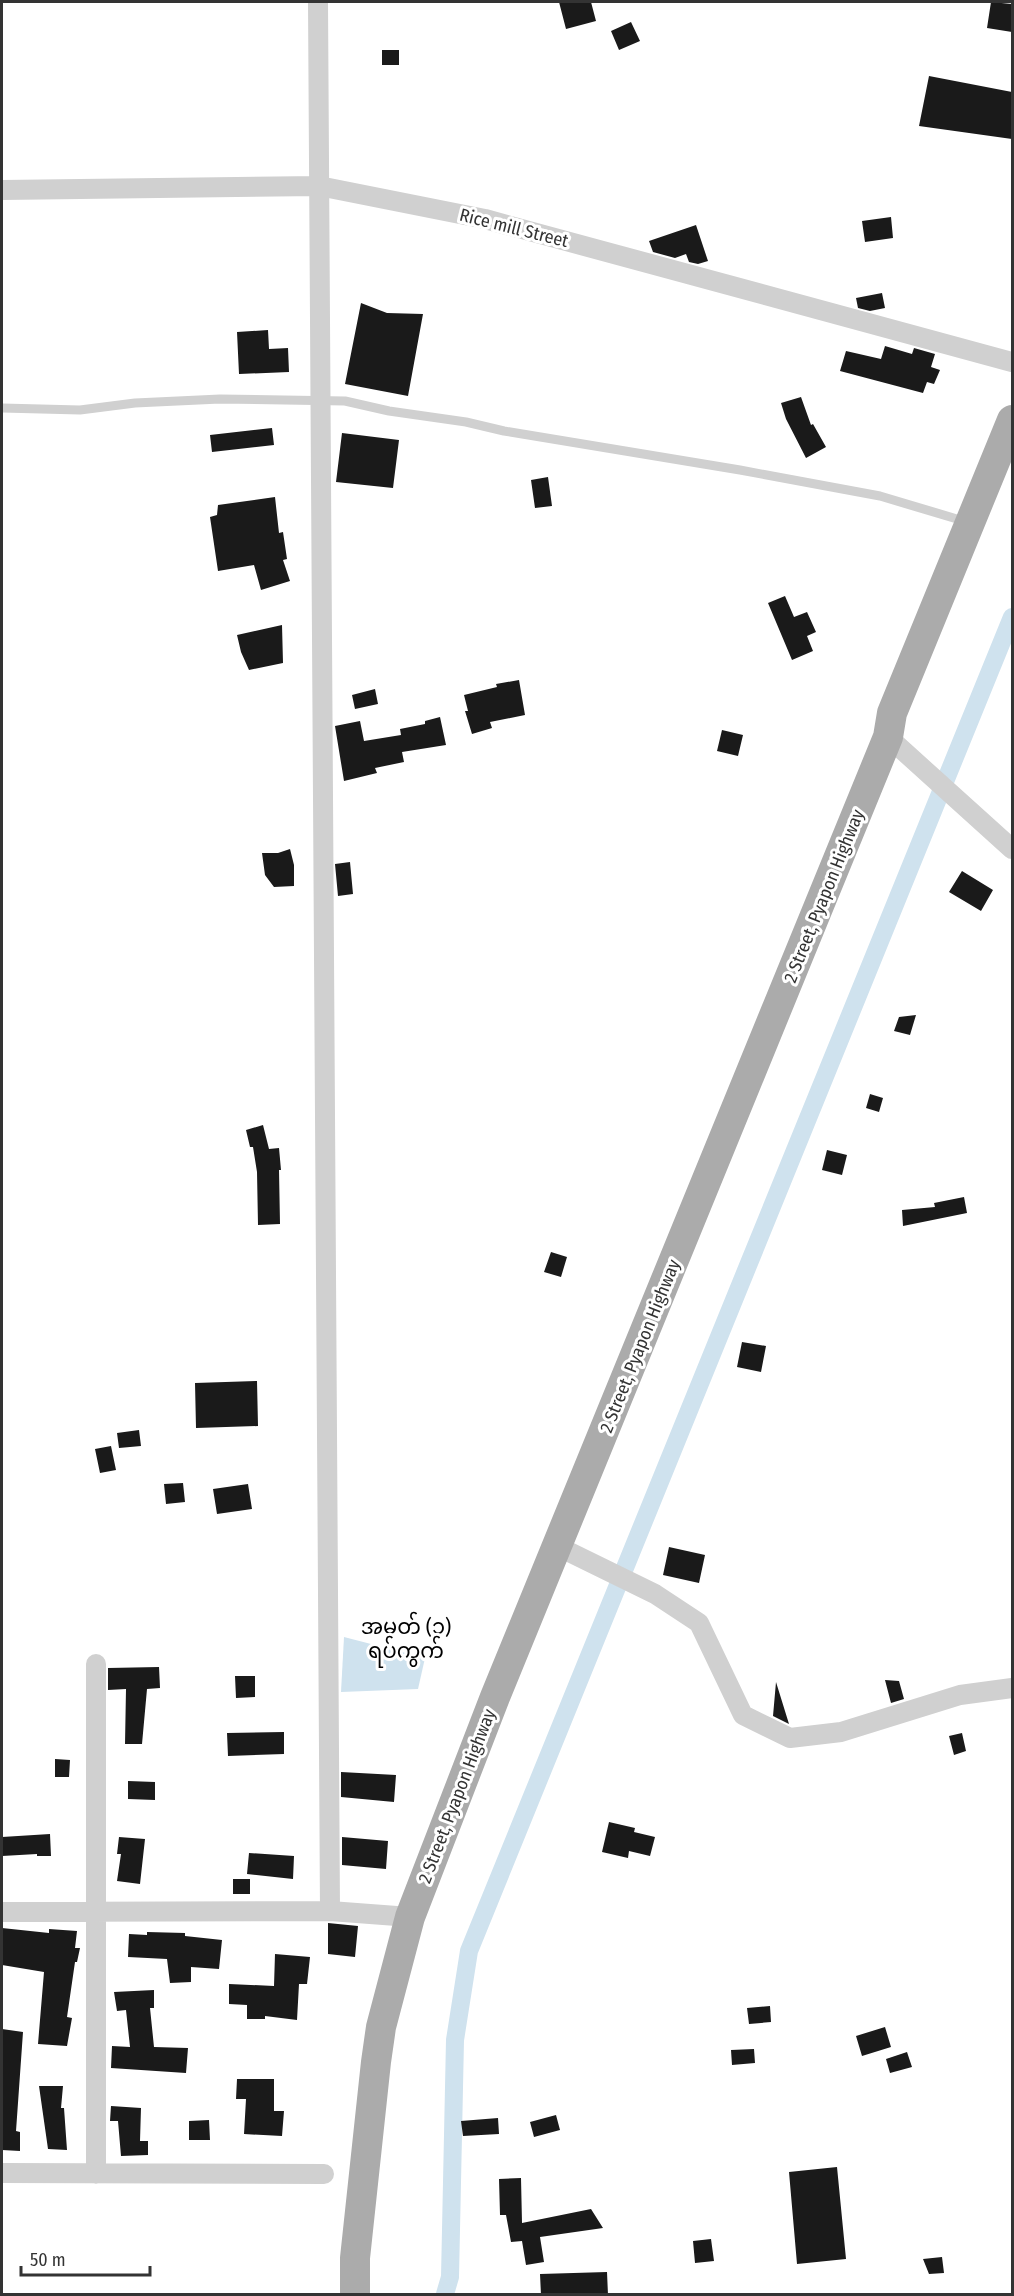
<svg xmlns="http://www.w3.org/2000/svg" width="1014" height="2296" font-family="'Fira Sans Condensed','Noto Sans Myanmar',sans-serif">
	<style>
		.water { fill: #cfe2ee }
		.lines { fill: none; stroke-linecap: round; stroke-linejoin: round }
		.canal { stroke: #cfe2ee; stroke-width: 18 }
		.building { fill: #1a1a1a }
		.service { stroke: #d0d0d0; stroke-width: 9 }
		.minor { stroke: #d0d0d0; stroke-width: 20 }
		.primary { stroke: #ababab; stroke-width: 30 }
		.labels { text-anchor: middle; stroke-width: 6; stroke-linejoin: round; paint-order: stroke }
		.street-label { font-size: 18px; fill: #333; stroke: #fff }
		.quarter-label { font-size: 21px; fill: #000; stroke: #fff }
	</style>
	<rect width="100%" height="100%" fill="#fff"/>
	<path class="water" d="M344,1637L425,1658L418,1689L341,1692Z"/>
	<g class="lines">
		<path class="canal" d="M445,2294L450,2277L455,2040L469,1951L1012,617"/>
	</g>
	<path class="building" d="M559,2H591L596,21L566,29Z
		M991,2L1012,4V32L987,28Z
		M631,22L640,41L619,50L611,31Z
		M382,50H399V65H382Z
		M929,76L1012,92V139L919,126Z
		M891,217L893,238L865,242L862,221Z
		M696,225L708,261L698,264L689,262L686,254L675,258L653,252L649,241Z
		M882,293L885,308L870,311L858,308L856,298Z
		M361,303L387,313L423,314L408,396L345,384Z
		M268,330L269,349L288,348L289,372L239,374L237,332Z
		M885,346L912,354L914,348L935,354L931,367L940,370L934,384L927,382L923,393L840,371L846,351L881,359Z
		M801,397L811,425L813,424L826,447L806,458L786,419L781,403Z
		M272,428L274,445L212,452L210,435Z
		M342,433L399,440L393,488L336,482Z
		M548,477L552,506L535,508L531,480Z
		M275,497L279,533L283,532L287,559L283,560L290,581L261,590L254,565L218,571L210,517L217,515L218,505Z
		M785,596L794,617L807,612L816,632L807,636L813,651L792,660L768,603Z
		M282,625L283,663L249,670L241,652L237,635Z
		M519,680L525,715L490,722L492,728L472,734L465,711H468L464,695L497,687L496,684Z
		M375,689L378,704L355,709L352,695Z
		M440,717L446,745L402,752L404,762L375,768L377,773L344,781L335,726L360,721L364,741L401,735L400,729L425,724V721Z
		M722,730L743,735L738,756L717,751Z
		M290,849L294,865V886L274,887L265,875L262,853H278Z
		M350,862L353,894L338,896L335,864Z
		M962,871L993,890L981,911L949,892Z
		M916,1015L910,1035L894,1031L899,1017Z
		M870,1094L883,1098L879,1112L866,1108Z
		M263,1125L269,1149L279,1148L281,1170H279L280,1224L258,1225L257,1172L253,1147H250L246,1130Z
		M827,1150L847,1155L842,1175L822,1170Z
		M964,1197L967,1213L903,1226L902,1210L935,1207L934,1203Z
		M551,1252L567,1257L561,1277L544,1272Z
		M742,1342L766,1346L761,1372L737,1367Z
		M257,1381L258,1426L196,1428L195,1383Z
		M139,1430L141,1446L119,1448L117,1433Z
		M111,1446L116,1470L100,1473L95,1449Z
		M183,1483L185,1502L166,1504L164,1484Z
		M248,1484L252,1509L217,1514L213,1489Z
		M669,1547L705,1555L699,1583L663,1575Z
		M159,1667L160,1688L147,1689L142,1744H125L126,1689L108,1690V1668Z
		M235,1676H255V1697L236,1698Z
		M885,1680L899,1681L904,1699L891,1703Z
		M776,1682L789,1724L773,1716Z
		M284,1732V1754L228,1756L227,1733Z
		M962,1733L966,1751L954,1755L949,1736Z
		M55,1759L70,1760L69,1777H55Z
		M341,1772L396,1775L394,1802L341,1797Z
		M128,1781L155,1782V1800L128,1799Z
		M609,1822L635,1828L634,1832L655,1837L650,1856L629,1851L628,1858L602,1852Z
		M50,1834L51,1856H37V1854L2,1856V1837Z
		M119,1837L145,1839L140,1884L117,1881L121,1854H117Z
		M342,1837L388,1841L386,1869L342,1865Z
		M249,1853L294,1856L293,1879L247,1874Z
		M233,1879H250V1894H233Z
		M328,1923L358,1926L355,1957L328,1954Z
		M2,1928L49,1933V1929L77,1931L75,1948H80L77,1962H75L67,2017L72,2018L67,2046L38,2044L44,1972L2,1965Z
		M147,1932L185,1933V1936L222,1940L219,1969L191,1967V1982L170,1983L167,1959L128,1957L129,1934L147,1935Z
		M275,1954L310,1957L307,1984H299L297,2020L265,2016V2019H247V2005L229,2004V1984L274,1986Z
		M154,1990V2008H150L154,2047L188,2048L186,2073L111,2068L112,2046L130,2047L126,2010L117,2011L114,1992Z
		M770,2006L771,2022L749,2024L747,2008Z
		M885,2027L891,2047L862,2056L856,2036Z
		M2,2029L23,2032L16,2131L20,2132V2151L2,2150Z
		M754,2049L755,2063L732,2065L731,2050Z
		M907,2052L912,2067L890,2073L886,2059Z
		M237,2079H274V2111H284L282,2136L244,2134L246,2099H236Z
		M39,2086H63L61,2108H64L67,2150L48,2149Z
		M111,2106L141,2108L140,2141H148V2155L121,2156L118,2121H110Z
		M556,2115L560,2130L534,2137L530,2122Z
		M498,2118L499,2134L463,2136L461,2121Z
		M209,2120L210,2140H189V2121Z
		M837,2167L846,2259L797,2264L789,2172Z
		M521,2178L522,2223L591,2209L603,2228L540,2237L544,2262L526,2265L522,2241L511,2242L506,2215H500L499,2179Z
		M711,2239L714,2261L695,2263L693,2241Z
		M942,2257L944,2273L929,2274L923,2259Z
		M607,2272L608,2295H541L540,2274Z"/>
	<g class="lines">
		<path class="service" d="M2,408L80,410L135,403L220,399L345,401L389,411L466,422L504,431L740,470L880,496L967,522"/>
		<path class="minor" d="M318,2L330,1911
			M2,190L319,186L485,219L1012,362
			M888,737L1012,849
			M557,1546L655,1594L699,1623L743,1715L790,1738L841,1732L960,1695L1012,1688
			M96,1664V2174
			M2,1912L330,1911L410,1917
			M2,2173L324,2174"/>
		<path class="primary" d="M355,2294V2258L376,2062L381,2027L410,1917L495,1697L888,737L892,713L1012,420"/>
	</g>
	<g class="labels">
		<g class="street-label">
			<text transform="translate(514 228) rotate(14)" y="6">Rice mill Street</text>
			<text transform="translate(824 896) rotate(-68)" y="6">2 Street, Pyapon Highway</text>
			<text transform="translate(640 1346) rotate(-68)" y="6">2 Street, Pyapon Highway</text>
			<text transform="translate(457 1796) rotate(-69)" y="6">2 Street, Pyapon Highway</text>
		</g>
		<g class="quarter-label">
			<text x="406" y="1634">အမှတ် (၁)<tspan x="406" dy="24">ရပ်ကွက်</tspan></text>
		</g>
	</g>
	<rect width="1014" height="2296" fill="none" stroke="#333333" stroke-width="6"/>
	<path d="M21 2266v9h129v-9" fill="none" stroke="#333333" stroke-width="3"/>
	<text x="30" y="2266" font-size="18" fill="#333333" stroke="#ffffff" stroke-width="4.5" paint-order="stroke">50 m</text>
</svg>
